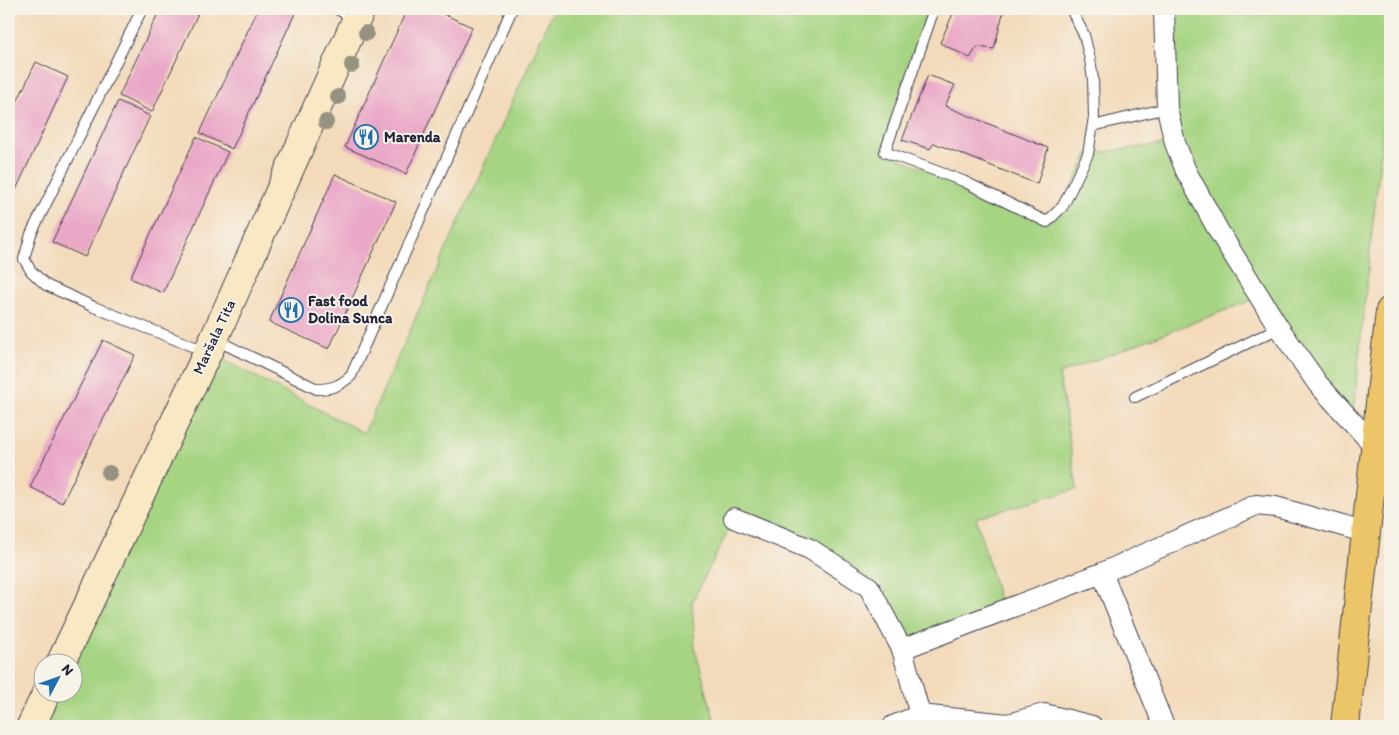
<svg xmlns="http://www.w3.org/2000/svg" width="1399" height="735" font-family="Itim,sans-serif">
	<style>
		.green { fill: #a6d482; stroke: #647b5e }
		.building { fill: #eaa8c7 }
		.lines { fill: none; stroke-linecap: round; stroke-linejoin: round }
		.lane-casing { stroke: #413e4e; stroke-width: 12 }
		.street-casing { stroke: #413e4e; stroke-width: 22 }
		.secondary-casing { stroke: #413e4e; stroke-width: 30 }
		.primary-casing { stroke: #413e4e; stroke-width: 30 }
		.lane { stroke: #fff; stroke-width: 10 }
		.street { stroke: #fff; stroke-width: 20 }
		.secondary { stroke: #f8e8c3; stroke-width: 28 }
		.primary { stroke: #edc569; stroke-width: 28 }
		.tree { fill: #969280 }
		.labels { text-anchor: middle; stroke-width: 4; stroke-linejoin: round; paint-order: stroke }
		.poi-label { font-size: 15px; font-weight: bold; fill: #22223b; stroke: #f7f3e8; text-anchor: start }
		.street-label { font-size: 15px; fill: #22223b; stroke: #f7f3e8 }
	</style>
	<rect width="100%" height="100%" fill="#f7f3e8"/>
	<filter id="ink" filterUnits="userSpaceOnUse"><feTurbulence type="fractalNoise" baseFrequency=".02" numOctaves="2"/><feDisplacementMap in="SourceGraphic" scale="10" xChannelSelector="R" yChannelSelector="G"/><feConvolveMatrix kernelMatrix="1 2 1 2 8 2 1 2 1" color-interpolation-filters="sRGB"/></filter>
	<filter id="wash" filterUnits="userSpaceOnUse"><feTurbulence type="fractalNoise" baseFrequency=".0096" numOctaves="4" result="noise"/><feDisplacementMap in="SourceGraphic" scale="20" xChannelSelector="R" yChannelSelector="G"/><feGaussianBlur stdDeviation="1.12" result="paint"/><feColorMatrix in="noise" values="0 0 0 0 0 0 0 0 0 0 0 0 0 0 0 0 0 1.4 0 .05"/><feComposite in="paint" operator="in"/></filter>
	<g filter="url(#wash)">
		<rect width="100%" height="100%" fill="#f3daba"/>
		<path class="green" d="M554,9H933L885,152L1047,222L1063,206L1088,154L1174,143L1164,9H1390V63L1352,422L1260,297L1059,374L1077,489L976,518L1002,611L902,649L869,587L735,518L692,602L695,649L716,726H31L47,693L72,692V662L208,352L364,433Z"/>
		<g id="blocks">
			<path class="building" d="M160,9H200L152,112L119,96Z
				M258,9H297L232,149L200,133Z
				M407,9H432L472,27L406,174L345,147Z
				M955,9H1004L994,49L977,47L970,58L940,43Z
				M36,62L68,77L9,205V119Z
				M928,75L955,85L945,106L1048,148L1037,184L934,143L930,149L902,140Z
				M118,101L150,116L85,257L52,242Z
				M196,137L228,152L163,293L130,278Z
				M335,174L396,202L329,349L269,322Z
				M103,340L135,355L62,503L30,487Z"/>
		</g>
	</g>
	<g filter="url(#ink)">
		<use href="#blocks" fill-opacity="0" stroke="#413e4e" stroke-width="1"/>
		<g class="lines">
			<defs>
				<path id="lane" d="M142,9L31,234L24,259L31,271L46,285L94,307L207,352
					M337,9L355,19
					M934,9L885,152L963,181L1047,222L1063,206L1088,154L1094,117L1093,79L1090,59L1084,35L1071,9
					M1093,126L1167,108
					M216,340L317,389C332,389 339,386 351,376L512,9
					M1135,397L1279,328"/>
				<path id="street" d="M1164,9L1167,108L1175,143L1186,171L1218,230L1279,328L1318,384L1376,448
					M734,518L810,549L869,587L902,649L920,715L1008,724L1044,714L1092,726
					M1102,573L1164,726
					M902,649L1102,573L1256,505L1276,507L1367,533
					M893,726L920,715"/>
				<path id="secondary" d="M61,662L214,339L361,9
					M31,726L47,692"/>
				<path id="primary" d="M1345,726L1390,311"/>
			</defs>
			<use href="#lane" class="lane-casing"/>
			<use href="#street" class="street-casing"/>
			<use href="#secondary" class="secondary-casing"/>
			<use href="#primary" class="primary-casing"/>
			<use href="#lane" class="lane"/>
			<use href="#street" class="street"/>
			<use href="#secondary" class="secondary"/>
			<use href="#primary" class="primary"/>
		</g>
		<g class="tree">
			<circle cx="366" cy="33" r="8"/>
			<circle cx="352" cy="65" r="8"/>
			<circle cx="338" cy="97" r="8"/>
			<circle cx="326" cy="122" r="8"/>
			<circle cx="109" cy="473" r="8"/>
		</g>
	</g>
	<defs>
		<symbol id="restaurant-ring" viewBox="-11 -11 22 22"><circle r="9.5" fill="#f7f3e8" stroke="#1f6fb2" stroke-width="1.5"/><path d="M-5-6h1v4h1v-4h1v4h1v-4h1v5L-1.5 .5V6h-2V.5L-5-1ZM5-6V6H3V1.5H1.5Q1.5-4 5-6Z" fill="#1f6fb2"/></symbol>
	</defs>
	<g fill-rule="evenodd">
		<use href="#restaurant-ring" x="352" y="123" width="28" height="28"/>
		<use href="#restaurant-ring" x="277" y="296" width="28" height="28"/>
	</g>
	<g class="labels">
		<g class="poi-label">
			<text x="384" y="142">Marenda</text>
			<text x="308" y="306">Fast food<tspan x="308" dy="17">Dolina Sunca</tspan></text>
		</g>
		<g class="street-label">
			<text transform="translate(214 337) rotate(-65)" y="5">Maršala Tita</text>
		</g>
	</g>
	<rect width="1399" height="735" fill="none" stroke="#f7f3e8" stroke-width="30"/>
	<g transform="translate(58 678) rotate(49)"><circle r="24" fill="#f7f3e8" stroke="#a29fa3"/>
	<path d="M0-4L9 19L0 12L-9 19Z" fill="#1f6fb2"/>
	<text y="-8" font-size="14" font-weight="bold" text-anchor="middle" fill="#22223b">N</text>
	</g>
</svg>
